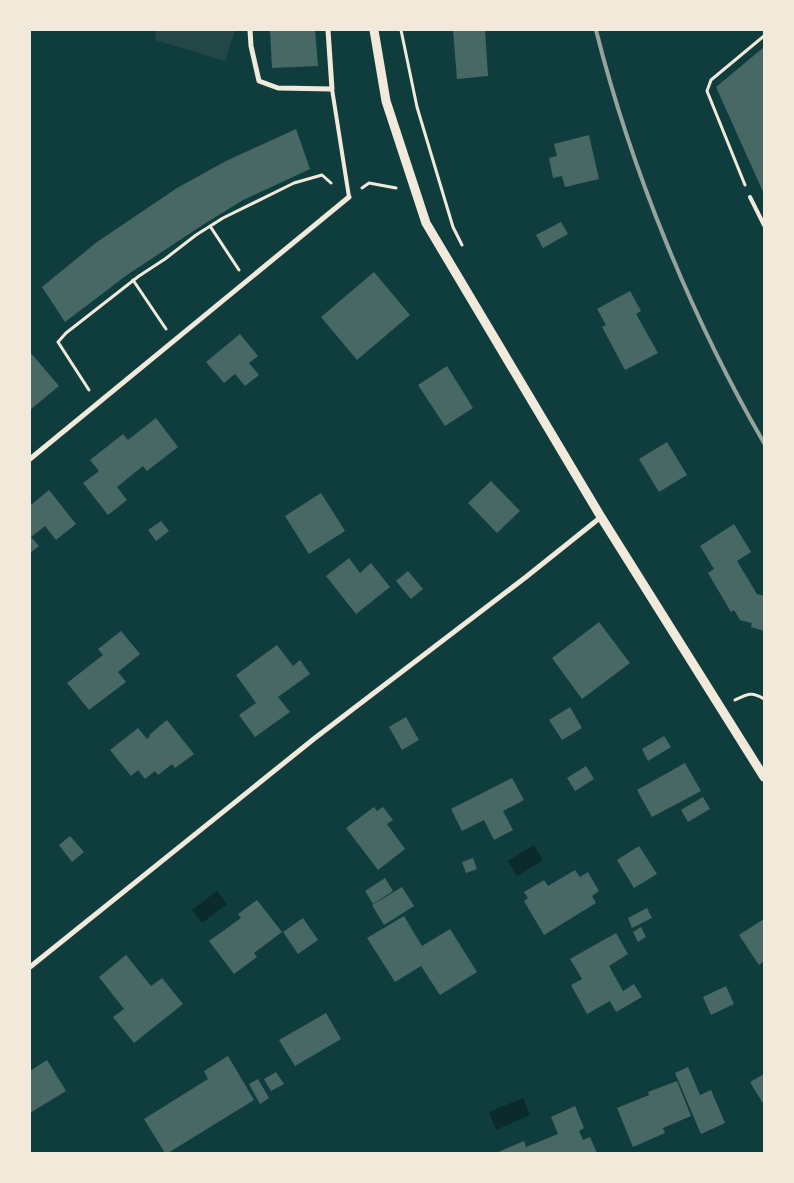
<svg xmlns="http://www.w3.org/2000/svg" width="794" height="1183" font-family="'Noto Sans',sans-serif">
	<style>
		.green { fill: #244646 }
		.water { fill: #0a2a2b }
		.building { fill: #486865 }
		.lines { fill: none; stroke-linecap: round; stroke-linejoin: round }
		.path { stroke: #f1e9da; stroke-width: 3 }
		.service { stroke: #f1e9da; stroke-width: 4 }
		.minor { stroke: #f1e9da; stroke-width: 5 }
		.tertiary { stroke: #f1e9da; stroke-width: 9 }
		.rail { stroke: #97a49c; stroke-width: 4 }
	</style>
	<rect width="100%" height="100%" fill="#0f3d3e"/>
	<path class="green" d="M156,30H235L225,61L155,40Z"/>
	<path class="water" d="M534,845L543,860L517,876L508,861Z
		M217,891L227,904L202,923L192,910Z
		M523,1098L530,1115L496,1130L489,1112Z"/>
	<path class="building" d="M270,30H315L318,66L272,68Z
		M453,30H485L488,76L457,79Z
		M764,47V194L716,87Z
		M296,129L310,169L243,200L201,226L127,275L65,322L42,287L97,242L177,188L226,161Z
		M589,135L599,179L565,187L562,176L553,178L549,158L557,156L554,144Z
		M561,222L568,234L543,248L536,235Z
		M374,272L410,315L357,360L321,317Z
		M630,291L641,311L636,314L658,353L625,370L602,327L606,325L597,309Z
		M240,334L258,356L249,363L259,375L245,386L235,374L224,383L206,362Z
		M30,352L59,386L30,410Z
		M447,366L473,408L445,426L418,385Z
		M156,418L178,447L147,471L143,466L117,487L127,500L108,515L83,483L99,471L90,460L123,434L128,440Z
		M667,442L687,475L659,492L639,459Z
		M491,481L520,511L497,533L468,503Z
		M49,490L76,524L56,540L45,526L31,537L39,546L30,553V502L32,504Z
		M321,493L345,531L309,554L285,516Z
		M161,521L169,531L156,541L148,530Z
		M734,524L751,552L737,561L757,594L764,596V631L751,627L752,623L740,620L734,610L731,612L708,573L714,569L700,546Z
		M349,558L360,573L371,563L390,587L356,614L326,576Z
		M408,571L423,589L411,599L396,581Z
		M599,622L630,663L582,699L552,658Z
		M121,631L140,654L118,672L126,682L89,710L67,683L103,655L98,649Z
		M277,645L293,666L300,660L310,674L278,697L290,712L255,737L239,715L256,703L236,675Z
		M570,707L582,728L562,740L549,720Z
		M406,717L419,740L402,750L389,727Z
		M167,720L194,754L175,768L172,764L158,775L155,771L145,779L138,770L131,776L110,750L138,728L147,739L150,736L149,735Z
		M664,736L671,747L648,761L642,749Z
		M685,763L701,791L652,817L637,790Z
		M586,766L594,779L575,791L567,778Z
		M512,778L524,800L503,811L513,830L494,840L484,820L462,831L451,809Z
		M703,797L710,809L688,822L681,810Z
		M374,807L377,811L383,807L393,820L387,824L405,849L378,870L346,828Z
		M70,836L84,852L72,862L59,845Z
		M639,846L657,874L634,888L617,860Z
		M473,858L477,869L466,873L462,862Z
		M575,870L580,877L588,872L599,891L592,896L596,903L544,935L524,901L528,898L524,892L544,880L548,886Z
		M385,878L393,891L373,904L365,891Z
		M402,887L414,906L384,925L372,905Z
		M257,900L282,932L254,953L257,957L234,974L209,941L241,918L238,914Z
		M647,908L652,918L632,928L628,918Z
		M404,916L422,946L450,929L477,972L440,995L421,966L395,982L367,938Z
		M303,918L318,940L298,954L283,932Z
		M764,919V961L759,965L739,935Z
		M641,927L646,937L638,942L633,932Z
		M616,933L628,954L609,966L623,991L634,984L642,997L616,1012L610,1001L587,1014L571,985L582,979L570,959Z
		M126,955L151,986L162,978L183,1004L134,1043L113,1017L124,1009L99,977Z
		M726,986L734,1004L711,1015L703,997Z
		M326,1013L341,1039L295,1066L279,1040Z
		M228,1056L254,1100L168,1153H165L144,1119L208,1079L204,1071Z
		M47,1060L66,1091L30,1113V1071Z
		M688,1067L700,1095L711,1090L725,1123L701,1134L675,1073Z
		M276,1072L284,1084L271,1091L264,1079Z
		M764,1074V1105L750,1082Z
		M258,1079L269,1098L260,1104L249,1084Z
		M677,1081L691,1116L663,1128L665,1133L633,1147L617,1108L649,1095L648,1092Z
		M575,1106L584,1128L579,1131L583,1140L590,1137L597,1153H496L524,1141L526,1147L558,1134L551,1117Z"/>
	<g class="lines">
		<path class="path" d="M401,30L417,107L453,227L462,245
			M745,185L707,91L711,80L764,36
			M362,188L369,183L396,188
			M210,226L239,270
			M133,280L166,329
			M89,390L58,342L66,333L139,276L165,259L196,235L223,218L294,183L322,175L331,183
			M735,700C747,694 752,691 764,699"/>
		<path class="service" d="M332,89L349,197
			M750,197L764,225"/>
		<path class="minor" d="M250,30L251,46L259,81L278,88L332,89L328,30
			M30,459L349,197
			M30,967L315,738L526,577L601,517"/>
		<path class="tertiary" d="M374,30L386,101L426,223L601,517L764,777"/>
		<path class="rail" d="M596,30C631,169 692,319 764,443"/>
	</g>
	<rect width="794" height="1183" fill="none" stroke="#f1e9da" stroke-width="62"/>
</svg>
